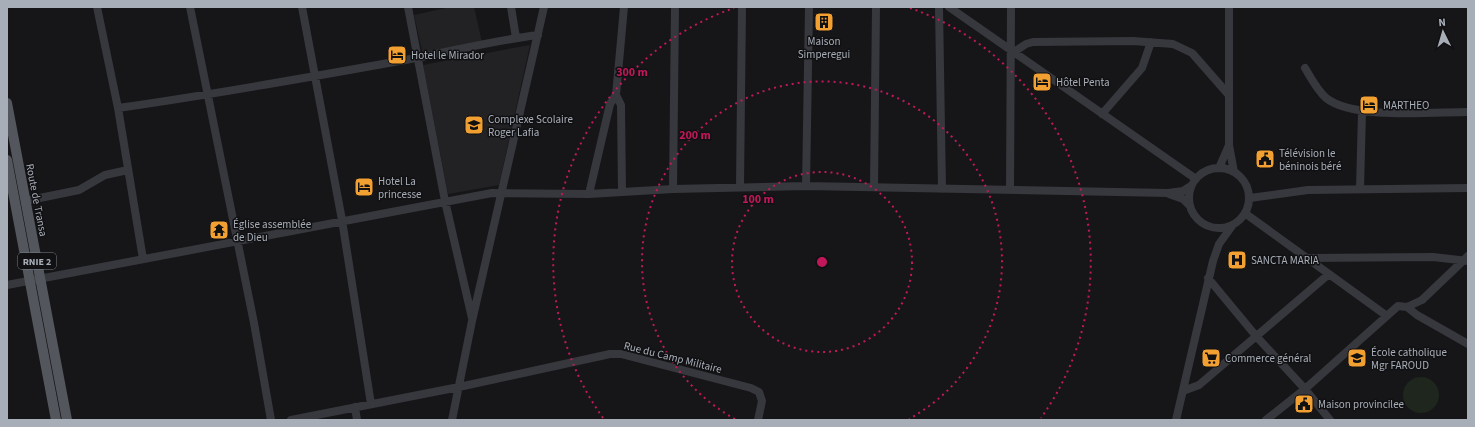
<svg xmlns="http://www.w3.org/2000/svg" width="1475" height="427" font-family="'Source Sans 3',sans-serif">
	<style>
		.built { fill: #222225 }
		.green { fill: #1e261e }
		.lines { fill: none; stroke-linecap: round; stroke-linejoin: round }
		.minor { stroke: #37383d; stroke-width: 8 }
		.major { stroke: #53565c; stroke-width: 10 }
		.ring { fill: none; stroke: #c2185b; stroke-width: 2; stroke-dasharray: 2 4 }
		.labels { text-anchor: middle; stroke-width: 3; stroke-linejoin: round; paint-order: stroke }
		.shield { fill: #111113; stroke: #7b7f86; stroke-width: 1 }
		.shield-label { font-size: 10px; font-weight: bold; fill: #a8aeb8 }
		.poi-label { font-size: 11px; fill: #a8aeb8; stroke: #111113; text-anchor: start }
		.street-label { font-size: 11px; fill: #a8aeb8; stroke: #111113 }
		.centre { fill: #c2185b; stroke: #111113; stroke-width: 2 }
		.ring-label { font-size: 12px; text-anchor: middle; font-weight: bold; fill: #c2185b; stroke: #111113; stroke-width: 3; stroke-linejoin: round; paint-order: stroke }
	</style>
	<rect width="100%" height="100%" fill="#161618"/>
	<path class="built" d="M450,7H474L482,42L423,55L414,15Z
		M530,45L499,185L448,194L423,65Z"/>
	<path class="green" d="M1403 395a18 18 0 1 1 36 0a18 18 0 1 1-36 0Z"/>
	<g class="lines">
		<path class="minor" d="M97,7L118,108L143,259
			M190,7L254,323L271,420
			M302,7L342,220L371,404
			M408,7L445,201L472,318
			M511,7L516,38
			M939,7L942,189
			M949,7L1196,179
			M1229,7V145
			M1014,52L1026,44L1033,42L1133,41L1173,44L1192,53L1228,94
			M1305,68C1311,78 1317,90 1326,98C1354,120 1432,112 1468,112
			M616,95L621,105L622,192
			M118,108C217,94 317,76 416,58C457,50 497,40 538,35
			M1102,114L1142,68L1151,42
			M1189 198a30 30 0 1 1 60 0a30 30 0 1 1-60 0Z
			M1219,168L1229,145L1234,172
			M806,186L809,7
			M740,187L742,7
			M874,187L876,7
			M673,189L675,7
			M1010,189L1011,7
			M1360,189L1362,112
			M589,194L610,104L616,95L624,7
			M1169,194L1183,199L1189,205
			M1250,198L1308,190L1468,188
			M25,201L79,190L105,175L128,170
			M1246,214L1387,316
			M1308,258L1433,257L1468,261
			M1208,278L1256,336L1305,389L1330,420
			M7,285L492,193L589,194L673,189L806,186L1168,193L1183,191L1191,186
			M1407,307L1417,315L1468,344
			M1183,391L1199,385L1329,274
			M355,407L357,420
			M291,420L459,387L610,354H621L751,388L759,392L762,401L758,420
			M452,420L472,321L544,7
			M1176,420L1213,261L1219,244L1232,226
			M1266,420L1305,389L1398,306L1407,307L1422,300L1468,256"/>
		<path class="major" d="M7,103L67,420
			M7,160L56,420"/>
	</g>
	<g class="ring">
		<circle cx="822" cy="262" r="90"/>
		<path d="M735 419A180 180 0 1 1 909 419"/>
		<path d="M603 418A269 269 0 0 1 734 8M910 8A269 269 0 0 1 1041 418"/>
	</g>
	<defs>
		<symbol id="building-square" viewBox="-11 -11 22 22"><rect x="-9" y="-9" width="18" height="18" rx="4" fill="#f3a033" stroke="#111113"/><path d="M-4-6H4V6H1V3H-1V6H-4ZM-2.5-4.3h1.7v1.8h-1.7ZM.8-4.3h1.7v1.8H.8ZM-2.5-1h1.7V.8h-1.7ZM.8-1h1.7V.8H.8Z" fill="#111"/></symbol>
		<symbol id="hotel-square" viewBox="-11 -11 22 22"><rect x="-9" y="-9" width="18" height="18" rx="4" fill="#f3a033" stroke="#111113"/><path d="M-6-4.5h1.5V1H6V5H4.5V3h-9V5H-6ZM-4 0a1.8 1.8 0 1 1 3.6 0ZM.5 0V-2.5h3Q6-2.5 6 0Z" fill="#111"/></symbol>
		<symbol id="school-square" viewBox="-11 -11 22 22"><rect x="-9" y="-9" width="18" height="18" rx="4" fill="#f3a033" stroke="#111113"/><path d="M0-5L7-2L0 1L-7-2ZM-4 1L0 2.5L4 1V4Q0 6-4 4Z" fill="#111"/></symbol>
		<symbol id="civic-square" viewBox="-11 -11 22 22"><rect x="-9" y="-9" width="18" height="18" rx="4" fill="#f3a033" stroke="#111113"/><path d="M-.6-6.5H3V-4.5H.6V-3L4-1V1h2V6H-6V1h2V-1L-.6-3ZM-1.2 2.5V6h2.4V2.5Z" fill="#111"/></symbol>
		<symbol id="temple-square" viewBox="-11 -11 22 22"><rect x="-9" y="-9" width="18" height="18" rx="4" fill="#f3a033" stroke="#111113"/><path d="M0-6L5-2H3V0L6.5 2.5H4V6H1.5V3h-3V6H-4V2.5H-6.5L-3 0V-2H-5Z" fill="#111"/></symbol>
		<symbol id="hospital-square" viewBox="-11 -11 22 22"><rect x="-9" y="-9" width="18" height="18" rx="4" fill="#f3a033" stroke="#111113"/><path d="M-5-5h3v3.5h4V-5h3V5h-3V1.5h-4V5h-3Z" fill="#111"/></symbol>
		<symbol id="supermarket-square" viewBox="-11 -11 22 22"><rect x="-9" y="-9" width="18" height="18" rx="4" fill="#f3a033" stroke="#111113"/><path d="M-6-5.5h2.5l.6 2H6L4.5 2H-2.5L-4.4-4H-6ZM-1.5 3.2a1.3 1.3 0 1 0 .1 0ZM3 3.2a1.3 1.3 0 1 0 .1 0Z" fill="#111"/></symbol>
	</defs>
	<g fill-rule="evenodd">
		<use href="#building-square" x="813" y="11" width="22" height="22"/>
		<use href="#hotel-square" x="386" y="44" width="22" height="22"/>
		<use href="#hotel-square" x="1031" y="71" width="22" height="22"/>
		<use href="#hotel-square" x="1358" y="94" width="22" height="22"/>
		<use href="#school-square" x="463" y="114" width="22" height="22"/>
		<use href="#civic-square" x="1254" y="148" width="22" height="22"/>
		<use href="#hotel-square" x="353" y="176" width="22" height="22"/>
		<use href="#temple-square" x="208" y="219" width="22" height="22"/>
		<use href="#hospital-square" x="1226" y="249" width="22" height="22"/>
		<use href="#supermarket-square" x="1200" y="347" width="22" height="22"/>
		<use href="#school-square" x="1346" y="347" width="22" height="22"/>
		<use href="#civic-square" x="1293" y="393" width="22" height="22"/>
	</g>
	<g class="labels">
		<rect class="shield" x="18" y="253" width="38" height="16" rx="3"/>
		<g class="shield-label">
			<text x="37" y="265">RNIE 2</text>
		</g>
		<g class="poi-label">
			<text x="824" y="45" text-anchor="middle">Maison<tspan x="824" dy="13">Simperegui</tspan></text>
			<text x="411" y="59">Hotel le Mirador</text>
			<text x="1056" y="86">Hôtel Penta</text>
			<text x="1383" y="109">MARTHEO</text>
			<text x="488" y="123">Complexe Scolaire<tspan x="488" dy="13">Roger Lafia</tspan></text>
			<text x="1279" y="157">Télévision le<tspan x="1279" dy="13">béninois béré</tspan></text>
			<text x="378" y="185">Hotel La<tspan x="378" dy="13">princesse</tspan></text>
			<text x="233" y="228">Église assemblée<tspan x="233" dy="13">de Dieu</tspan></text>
			<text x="1251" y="264">SANCTA MARIA</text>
			<text x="1371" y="356">École catholique<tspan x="1371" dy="13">Mgr FAROUD</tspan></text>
			<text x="1225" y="362">Commerce général</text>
			<text x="1318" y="408">Maison provincilee</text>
		</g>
		<g class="street-label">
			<text transform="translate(37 200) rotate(79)" y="4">Route de Transa</text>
			<text transform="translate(673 357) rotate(14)" y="4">Rue du Camp Militaire</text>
		</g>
	</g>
	<circle cx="822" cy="262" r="6" class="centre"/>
	<g class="ring-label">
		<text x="632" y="76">300 m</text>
		<text x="695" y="139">200 m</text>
		<text x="758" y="203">100 m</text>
	</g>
	<rect width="1475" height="427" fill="none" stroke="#a8aeb8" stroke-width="16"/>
	<g transform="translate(1443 32) rotate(355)" stroke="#111113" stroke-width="3" paint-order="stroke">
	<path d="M0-3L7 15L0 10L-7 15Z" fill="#a8aeb8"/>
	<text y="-6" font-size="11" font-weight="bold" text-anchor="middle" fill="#a8aeb8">N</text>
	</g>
</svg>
